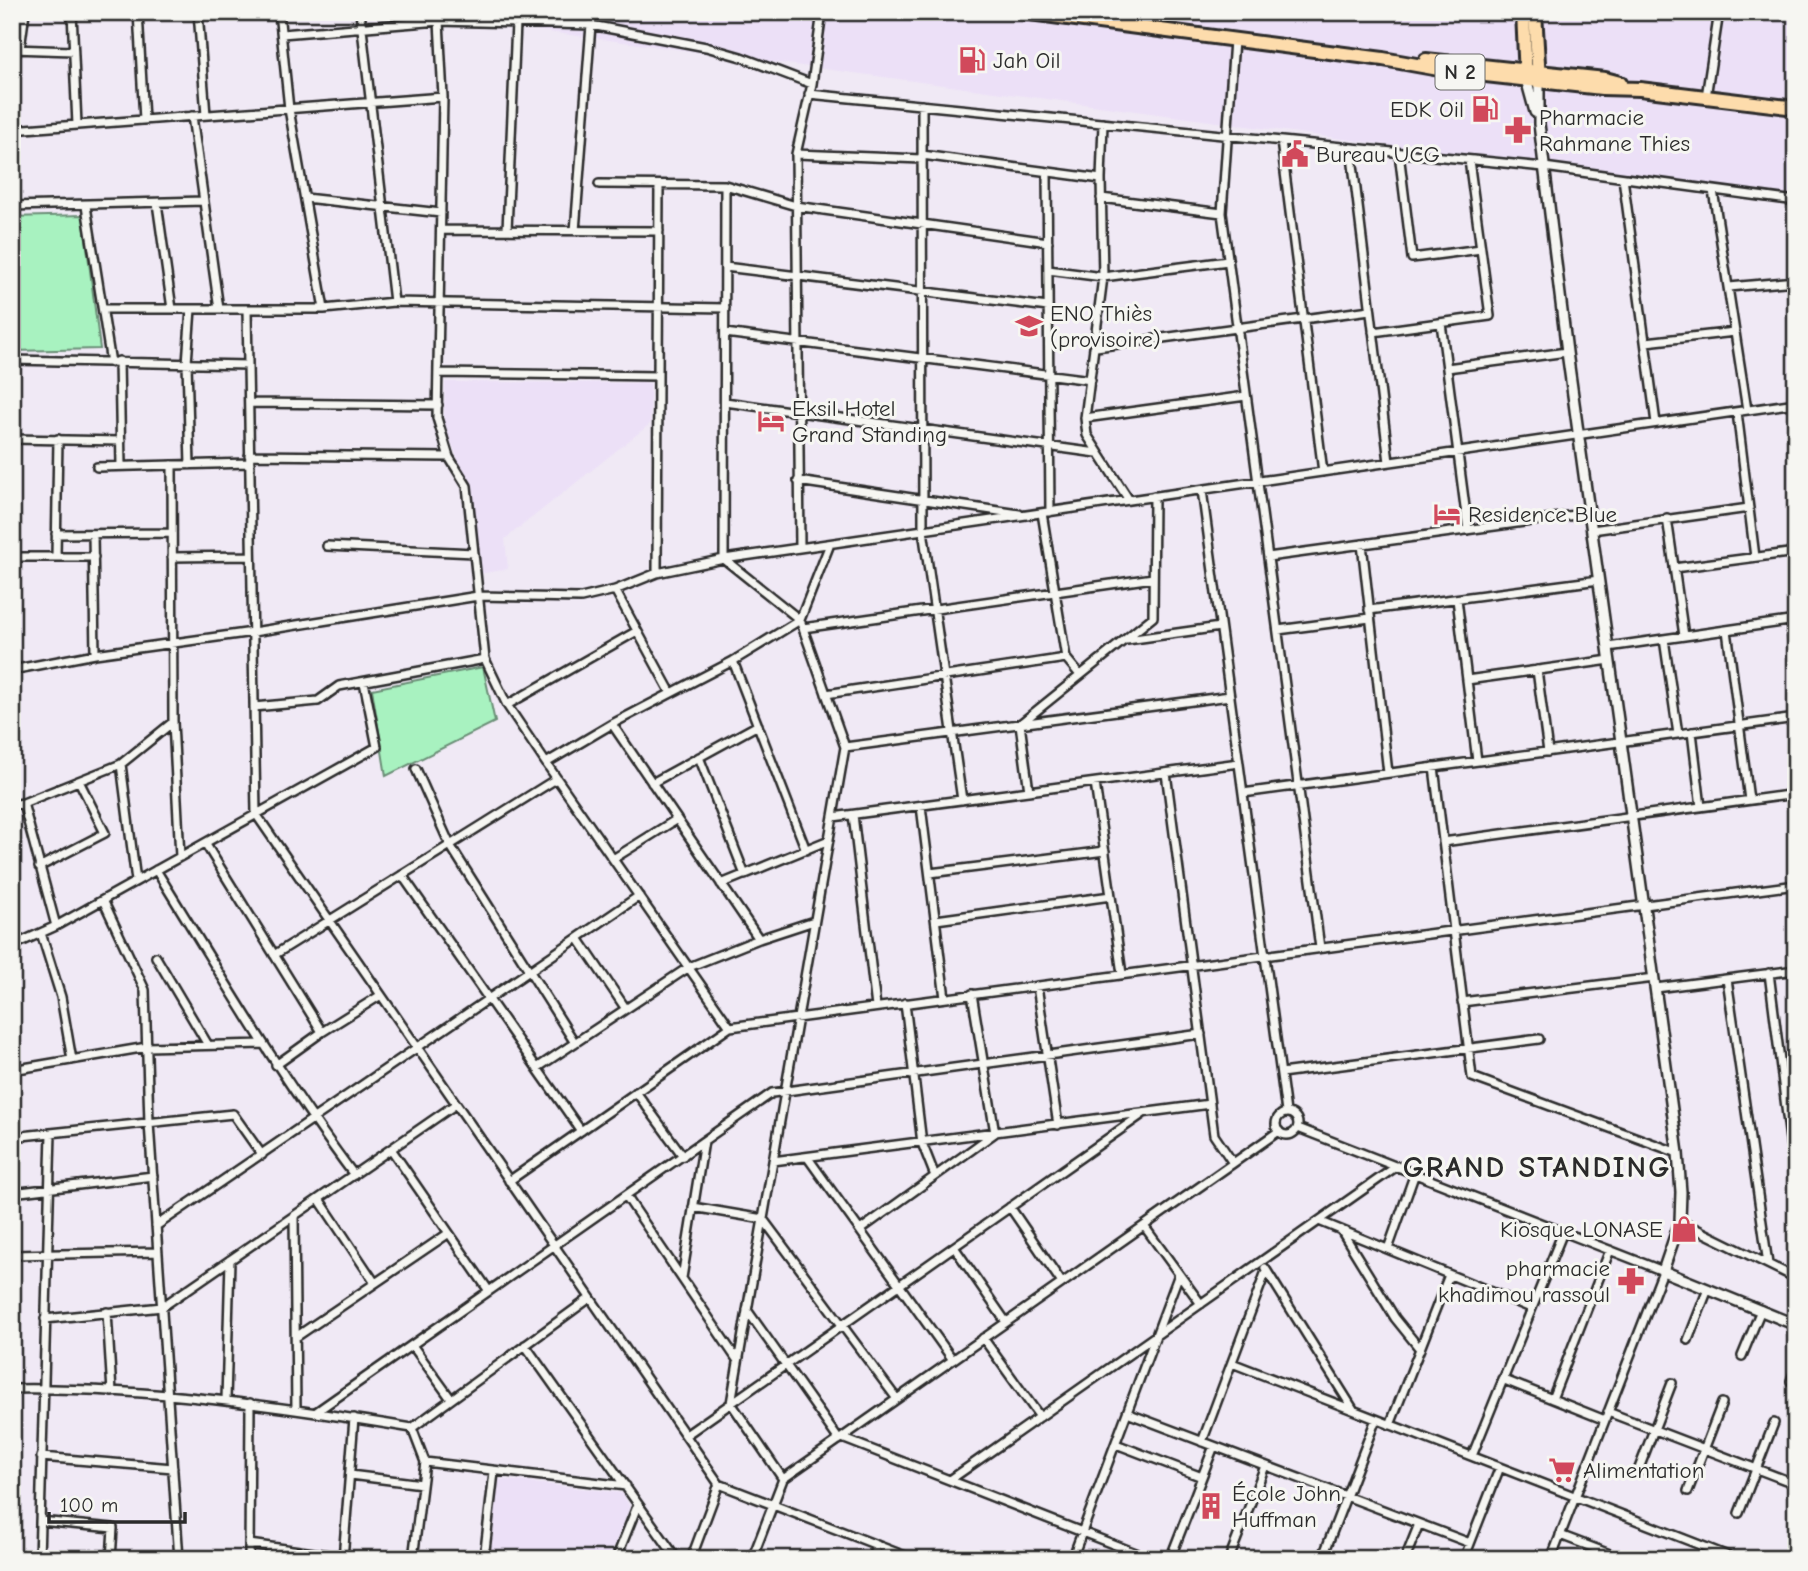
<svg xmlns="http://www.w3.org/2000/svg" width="1808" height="1571" font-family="'Comic Neue',sans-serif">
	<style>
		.built { fill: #ece0f7 }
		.green { fill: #a8f2c0; stroke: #6a8e76; stroke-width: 2 }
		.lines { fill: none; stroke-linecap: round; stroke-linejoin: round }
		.minor-casing { stroke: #2b2b2b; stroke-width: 12 }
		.tertiary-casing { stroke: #2b2b2b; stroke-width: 14 }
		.primary-casing { stroke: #2b2b2b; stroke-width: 18 }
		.trunk-casing { stroke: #2b2b2b; stroke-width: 18 }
		.minor { stroke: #f6f6f2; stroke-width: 7 }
		.tertiary { stroke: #f6f6f2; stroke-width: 9 }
		.primary { stroke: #fddcac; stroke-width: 12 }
		.trunk { stroke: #fddcac; stroke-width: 12 }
		.labels { text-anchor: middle; stroke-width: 6; stroke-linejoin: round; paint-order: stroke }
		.shield { fill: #f6f6f2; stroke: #686867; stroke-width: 2 }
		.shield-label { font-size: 21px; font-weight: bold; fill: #2b2b2b }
		.poi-label { font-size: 23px; fill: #2b2b2b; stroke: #f6f6f2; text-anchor: start }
		.district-label { font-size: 30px; font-weight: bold; letter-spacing: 2px; fill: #2b2b2b; stroke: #f6f6f2 }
	</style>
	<rect width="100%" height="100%" fill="#f0e9f5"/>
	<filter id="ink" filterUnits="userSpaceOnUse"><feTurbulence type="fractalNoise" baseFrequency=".0143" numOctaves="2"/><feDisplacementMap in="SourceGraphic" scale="14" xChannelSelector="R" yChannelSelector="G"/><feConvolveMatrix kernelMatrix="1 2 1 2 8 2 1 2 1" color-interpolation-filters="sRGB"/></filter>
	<g filter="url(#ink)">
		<path class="built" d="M456,12H1796V200L460,20Z
			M445,382L650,383V424L505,539L508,569L479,574L472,486L464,475L444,424Z
			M498,1479L622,1493L630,1507L609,1559L490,1557Z"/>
		<path class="green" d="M83,215L100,349L12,351V217Z
			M483,667L495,722L386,776L372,689Z"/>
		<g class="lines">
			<defs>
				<path id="minor" d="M72,12L77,125
					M138,12L144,120
					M198,12L206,115
					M279,12L289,109L324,309
					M360,12L394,302
					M435,12L439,21L443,97L437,418L449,457L467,486L485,659L507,705L546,763L730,1027
					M282,34L439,21L591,25L706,47L741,57L812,84
					M1234,40L1222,213L1320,948
					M12,49L73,51
					M20,49L25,12
					M809,94L1544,167L1796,201
					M1706,97L1719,12
					M12,103L14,49
					M922,105L923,530L962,800
					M192,116L219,309
					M1103,123L1101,179L1103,277L1085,418L1087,435L1129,500
					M12,130L443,97
					M1281,141L1323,472
					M1351,148L1389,462
					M1399,153L1412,258L1481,249
					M796,154L922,159
					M922,155L1101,179
					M1047,172L1050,512
					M1623,178L1656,423
					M599,184L725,185L796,206L1048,242
					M1713,190L1747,410
					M305,198L441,213
					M1101,198L1222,213
					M157,203L172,309
					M12,206L204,201
					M86,206L111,363
					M441,230L659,231
					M507,230L516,23
					M575,231L592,12
					M725,267L1048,307
					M1048,270L1103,277L1228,261
					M1729,287L1796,281
					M103,309H324L394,302L725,308
					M247,309L256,814L719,1484L913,1559
					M1441,323L1468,530
					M1373,332L1490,316L1469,160
					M725,333L1091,380
					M1646,342L1735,332
					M1096,347L1370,310
					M12,360L248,365
					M119,361L121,466
					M1447,368L1567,352
					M438,373L658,376
					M725,402L1097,453
					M249,403L438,405
					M1737,412L1755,557
					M1085,418L1246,396
					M12,439L121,441
					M249,455L449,457
					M172,465L173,722L180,857
					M190,465L187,363L191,309
					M97,467L250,463
					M798,481L1019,514
					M1202,490L1286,1112
					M1042,513L1066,658L1080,675
					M1667,518L1684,636
					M1592,530L1749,508
					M56,534L171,533
					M93,534L95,654
					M1362,544L1388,773
					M327,546L474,553
					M800,548L796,154L812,84L822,12
					M12,557H94
					M56,557L58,439
					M172,557L251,556
					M1268,557L1590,513
					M724,559L800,620L845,747L731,1403L783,1479
					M724,559L725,185
					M1674,568L1796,552
					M657,573L659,185
					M615,590L671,693
					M1457,599L1477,761
					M1369,610L1599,580
					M1790,621L1796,665
					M803,628L1153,578
					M1278,630L1370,618
					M1727,630L1749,800
					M1664,639L1678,734
					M1127,640L1220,627
					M1608,647L1796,620
					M733,661L806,850
					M12,670L95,654L253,632L478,596L581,598L615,590L657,573L724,559L1796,403
					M1537,670L1548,752
					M1467,680L1610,660
					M826,694L1066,658
					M507,705L637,631
					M254,707L318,701L339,686L485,659
					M612,724L759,939
					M1692,732L1701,807
					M845,747L1230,696
					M699,757L745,875
					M546,763L612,724L733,661L800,620L830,544
					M121,764L136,881
					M1434,767L1472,1077L1678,1153
					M416,769L450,845L575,1043
					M1166,773L1214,1135L1233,1163
					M652,783L758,725
					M1095,783L1122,974
					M1029,791L1020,724L1153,617L1154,496
					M1243,793L1796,718
					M23,803L56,926
					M12,805L23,803L121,764L173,722
					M921,806L945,998
					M853,815L876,1007
					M833,817L1239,763
					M1443,842L1796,794
					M205,843L322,1032
					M613,859L677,819
					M39,867L105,833L79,781
					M156,870C220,973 281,1078 354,1175
					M930,873L1105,851
					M402,875L581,1131
					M721,884L829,840
					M103,900L145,990L149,1123L179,1559
					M936,920L1111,896
					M41,933L61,997L72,1060
					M578,938L626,1009
					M12,946L56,926L377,747L364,682
					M274,955L556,779
					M156,957L208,1045
					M1769,973L1796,1187
					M1727,979L1768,1264
					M1037,986L1058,1125
					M1656,988L1796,970
					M1462,1002L1654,978
					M905,1003L922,1143L935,1176
					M276,1065L322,1032L381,995
					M537,1068L689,967L759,939L814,921
					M12,1070L147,1047L263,1044
					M1281,1073L1539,1039
					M1784,1083L1796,1082
					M636,1092L683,1156
					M12,1111L16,1137
					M1276 1124a11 11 0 1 1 22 0a11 11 0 1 1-22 0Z
					M1298,1128L1663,1271L1551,1559
					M12,1137L233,1114L262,1155
					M391,1149L489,1291
					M808,1158L953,1360
					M773,1161L1210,1104
					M509,1181L730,1027L1796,885
					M12,1193L153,1176
					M626,1196L738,1361
					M319,1199L375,1283
					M693,1207L763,1219L897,1399
					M1010,1207L1062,1283
					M294,1216L296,1409
					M1319,1221L1531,1308
					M1680,1221L1796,1278
					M156,1226L639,896
					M1144,1226L1201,1304
					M860,1230L995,1133L972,994
					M1341,1230L1395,1318L1420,1349
					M954,1247L1006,1322
					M1388,1249L1415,1173
					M12,1255L158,1252
					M1265,1268L1353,1409
					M682,1278L704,1141
					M747,1310L839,1440
					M107,1312L112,1392
					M45,1319L162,1307L456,1104
					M296,1337L449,1233
					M983,1338L1040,1417
					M1688,1340L1708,1289
					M412,1345L451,1399
					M525,1345L677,1559
					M1742,1356L1761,1310
					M1232,1363L1736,1559
					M1502,1379L1605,1420
					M1791,1381L1796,1368
					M12,1389C147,1387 279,1406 412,1428L590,1298
					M1552,1399L1610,1250
					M226,1400L230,1260
					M316,1412L772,1093L1201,1034
					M1608,1412L1796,1484
					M1127,1413L1470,1543
					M1390,1425L1449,1275
					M412,1428L425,1462L413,1559
					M686,1435L1144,1113
					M842,1438L1151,1559
					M1202,1442L1266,1271
					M1116,1444L1202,1477
					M1472,1456L1563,1232
					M41,1457L173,1468
					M425,1462L626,1486
					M1638,1471L1672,1383
					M350,1475L422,1484
					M950,1480L1397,1166
					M1688,1491L1722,1403
					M1739,1513L1774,1423
					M40,1521L113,1528L111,1559
					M1560,1535L1623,1559
					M249,1544L343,1557
					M39,1559L51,1133
					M249,1559L250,1403
					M343,1559L354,1418
					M484,1559L494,1472
					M616,1559L638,1504
					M691,1559L719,1484
					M752,1559L783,1479L1279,1131
					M871,1559L877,1545
					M1072,1559L1179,1274
					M1170,1559L1214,1446
					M1229,1559L1265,1466
					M1322,1559L1376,1419
					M1405,1559L1419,1524
					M1464,1559L1500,1467"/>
				<path id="tertiary" d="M1526,79L1535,112
					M1539,81V124L1567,352L1678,1153L1681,1192L1680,1221L1663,1271L1796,1325"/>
				<path id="primary" d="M1523,12L1526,78
					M1535,12L1539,80"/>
				<path id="trunk" d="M1022,12L1383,59L1450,71L1602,88L1640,89L1796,108
					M1426,60L1605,79L1620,83"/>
			</defs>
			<use href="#minor" class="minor-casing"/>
			<use href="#tertiary" class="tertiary-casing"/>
			<use href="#primary" class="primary-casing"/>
			<use href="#trunk" class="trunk-casing"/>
			<use href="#minor" class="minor"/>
			<use href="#tertiary" class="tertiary"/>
			<use href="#primary" class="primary"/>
			<use href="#trunk" class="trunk"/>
		</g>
	</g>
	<defs>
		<symbol id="fuel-bare" viewBox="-9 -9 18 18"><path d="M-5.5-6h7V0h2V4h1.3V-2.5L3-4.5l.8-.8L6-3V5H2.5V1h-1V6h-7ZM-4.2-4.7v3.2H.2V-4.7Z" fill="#d1495b" stroke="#f6f6f2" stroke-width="2.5" paint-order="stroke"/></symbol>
		<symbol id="pharmacy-bare" viewBox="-9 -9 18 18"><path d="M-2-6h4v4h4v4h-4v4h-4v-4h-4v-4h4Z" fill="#d1495b" stroke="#f6f6f2" stroke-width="2.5" paint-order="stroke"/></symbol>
		<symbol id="civic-bare" viewBox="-9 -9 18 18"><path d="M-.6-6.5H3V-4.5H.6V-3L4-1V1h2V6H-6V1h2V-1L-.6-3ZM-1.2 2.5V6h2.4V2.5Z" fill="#d1495b" stroke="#f6f6f2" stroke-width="2.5" paint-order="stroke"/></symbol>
		<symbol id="university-bare" viewBox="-9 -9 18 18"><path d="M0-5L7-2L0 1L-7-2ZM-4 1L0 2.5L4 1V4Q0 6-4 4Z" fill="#d1495b" stroke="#f6f6f2" stroke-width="2.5" paint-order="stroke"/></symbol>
		<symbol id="hotel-bare" viewBox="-9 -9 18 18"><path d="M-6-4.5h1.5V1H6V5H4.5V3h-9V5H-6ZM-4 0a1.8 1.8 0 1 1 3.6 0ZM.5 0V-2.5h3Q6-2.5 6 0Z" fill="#d1495b" stroke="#f6f6f2" stroke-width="2.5" paint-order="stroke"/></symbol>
		<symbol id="shop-bare" viewBox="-9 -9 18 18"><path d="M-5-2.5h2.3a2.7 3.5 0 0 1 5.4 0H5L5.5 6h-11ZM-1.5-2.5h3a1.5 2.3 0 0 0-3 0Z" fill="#d1495b" stroke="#f6f6f2" stroke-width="2.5" paint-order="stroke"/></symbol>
		<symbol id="supermarket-bare" viewBox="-9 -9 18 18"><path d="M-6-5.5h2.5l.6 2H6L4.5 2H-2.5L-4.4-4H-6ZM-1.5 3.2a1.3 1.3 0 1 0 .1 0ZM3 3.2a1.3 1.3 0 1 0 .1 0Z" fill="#d1495b" stroke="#f6f6f2" stroke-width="2.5" paint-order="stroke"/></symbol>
		<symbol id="building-bare" viewBox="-9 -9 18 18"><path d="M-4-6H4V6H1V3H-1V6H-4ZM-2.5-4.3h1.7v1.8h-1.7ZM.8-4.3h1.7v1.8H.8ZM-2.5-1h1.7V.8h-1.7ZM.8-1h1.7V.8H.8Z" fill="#d1495b" stroke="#f6f6f2" stroke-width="2.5" paint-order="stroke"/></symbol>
	</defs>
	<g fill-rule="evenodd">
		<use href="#fuel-bare" x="953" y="41" width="38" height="38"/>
		<use href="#fuel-bare" x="1466" y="90" width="38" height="38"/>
		<use href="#pharmacy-bare" x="1499" y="111" width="38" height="38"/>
		<use href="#civic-bare" x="1276" y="135" width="38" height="38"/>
		<use href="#university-bare" x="1010" y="307" width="38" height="38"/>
		<use href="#hotel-bare" x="752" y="402" width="38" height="38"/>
		<use href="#hotel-bare" x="1428" y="495" width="38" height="38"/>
		<use href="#shop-bare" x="1665" y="1210" width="38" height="38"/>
		<use href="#pharmacy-bare" x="1612" y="1262" width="38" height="38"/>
		<use href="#supermarket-bare" x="1543" y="1451" width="38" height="38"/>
		<use href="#building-bare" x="1192" y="1487" width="38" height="38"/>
	</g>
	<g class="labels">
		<rect class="shield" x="1435.5" y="54.5" width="49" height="35" rx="5"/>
		<g class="shield-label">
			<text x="1460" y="79">N 2</text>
		</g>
		<g class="poi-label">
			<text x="993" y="68">Jah Oil</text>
			<text x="1464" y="117" text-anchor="end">EDK Oil</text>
			<text x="1539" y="125">Pharmacie<tspan x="1539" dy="26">Rahmane Thies</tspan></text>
			<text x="1316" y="162">Bureau UCG</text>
			<text x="1050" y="321">ENO Thiès<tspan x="1050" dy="26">(provisoire)</tspan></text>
			<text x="792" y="416">Eksil Hotel<tspan x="792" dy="26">Grand Standing</tspan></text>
			<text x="1468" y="522">Residence Blue</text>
			<text x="1663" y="1237" text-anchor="end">Kiosque LONASE</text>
			<text x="1610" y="1276" text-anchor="end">pharmacie<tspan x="1610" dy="26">khadimou rassoul</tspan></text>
			<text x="1583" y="1478">Alimentation</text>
			<text x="1232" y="1501">École John<tspan x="1232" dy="26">Huffman</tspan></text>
		</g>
		<g class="district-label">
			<text x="1537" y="1177">GRAND STANDING</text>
		</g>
	</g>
	<rect width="1808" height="1571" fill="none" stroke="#f6f6f2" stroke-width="42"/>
	<rect x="21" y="21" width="1766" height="1529" fill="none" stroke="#2b2b2b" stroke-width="2.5" filter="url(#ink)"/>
	<path d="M49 1512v10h136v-10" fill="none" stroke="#2b2b2b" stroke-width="3.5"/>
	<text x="60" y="1512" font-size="21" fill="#2b2b2b" stroke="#f6f6f2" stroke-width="5" paint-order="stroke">100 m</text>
</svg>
